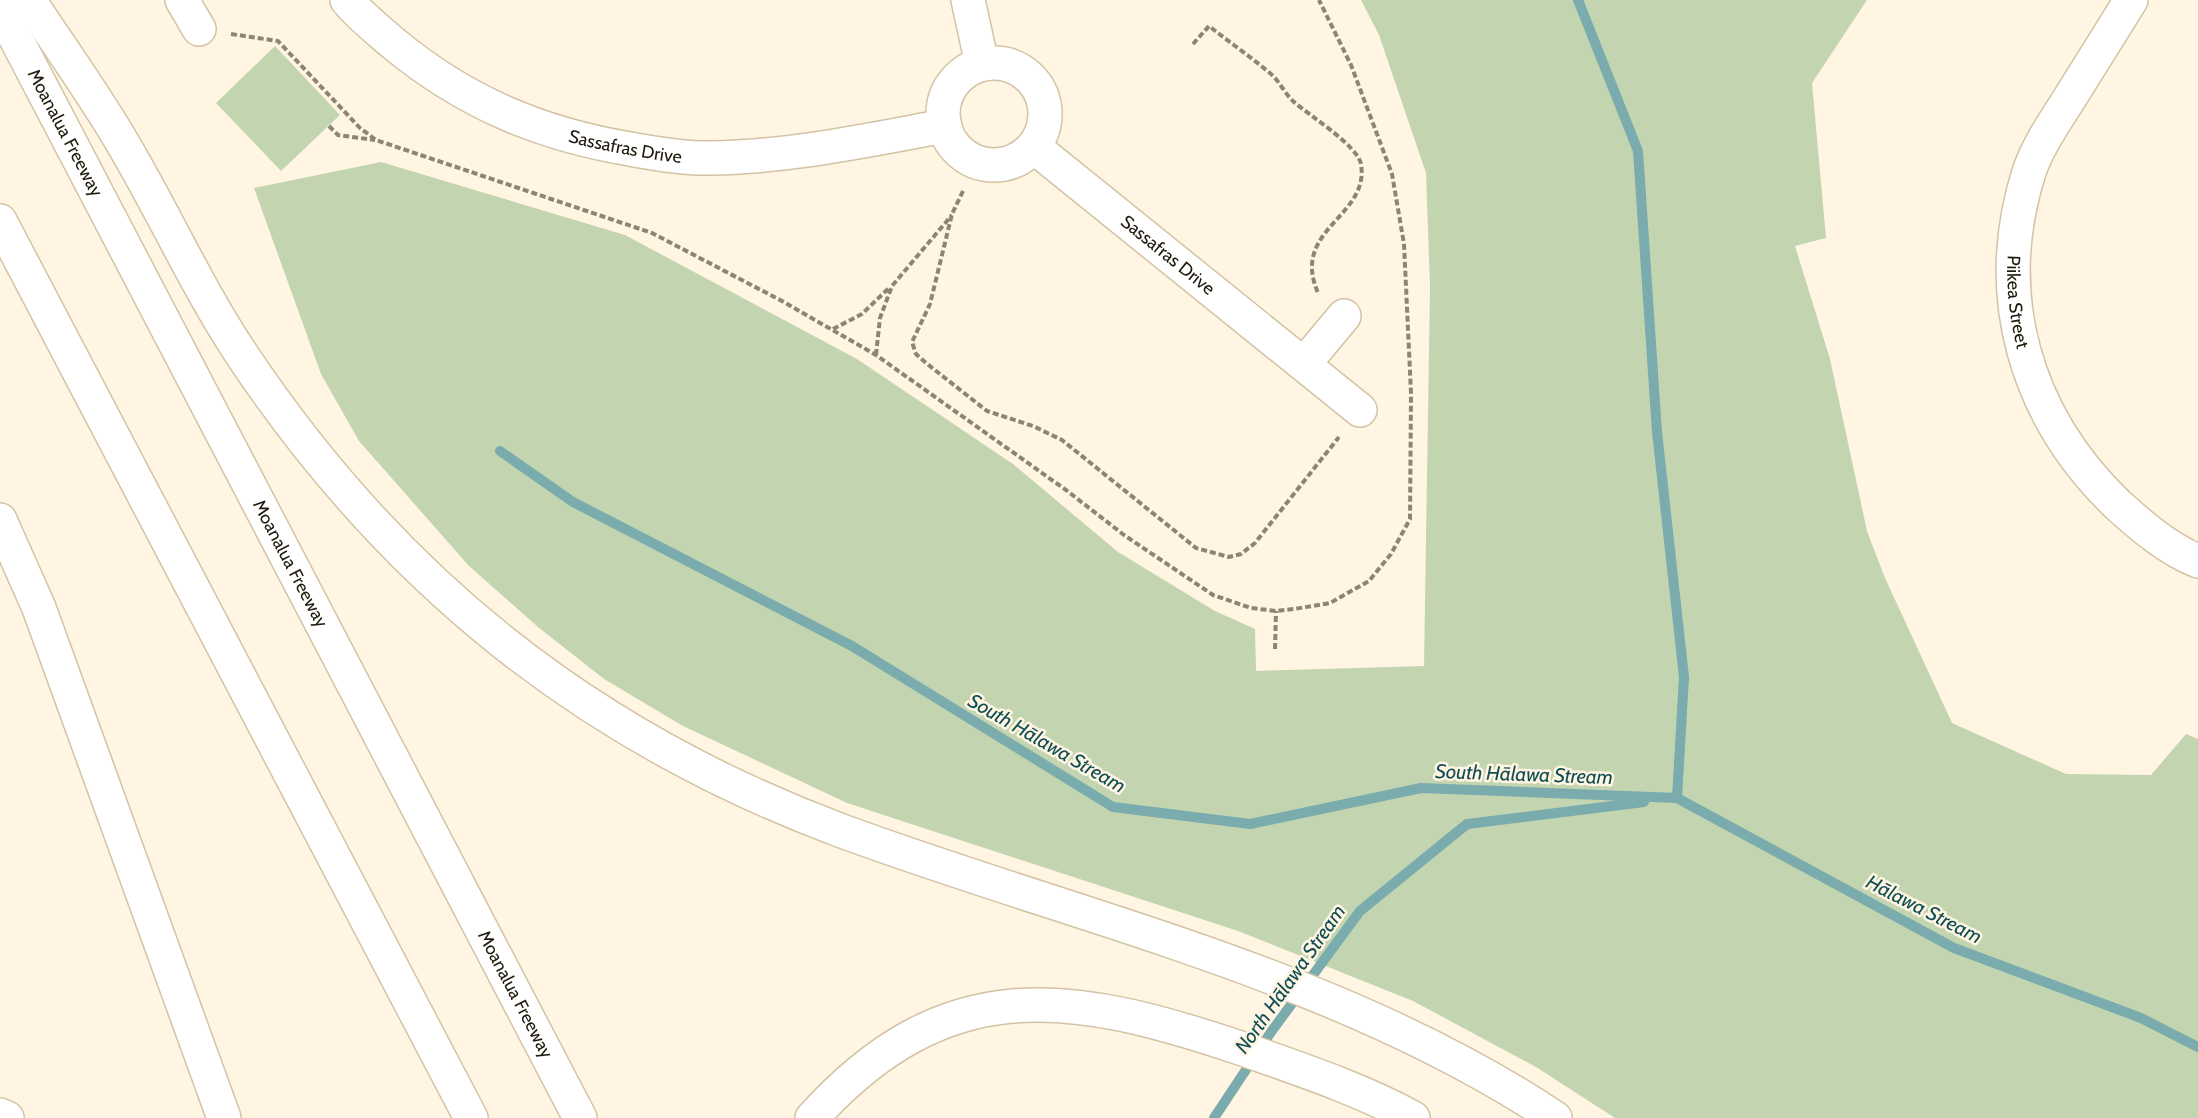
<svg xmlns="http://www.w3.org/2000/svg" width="2198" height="1118" font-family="Cabin,sans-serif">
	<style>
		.green { fill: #c3d5b0 }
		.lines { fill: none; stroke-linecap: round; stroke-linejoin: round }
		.stream { stroke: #7aabad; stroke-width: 10 }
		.minor-casing { stroke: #d3c3a4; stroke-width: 36 }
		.highway-casing { stroke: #d3c3a4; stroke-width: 36 }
		.path { stroke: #8c8475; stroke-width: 4; stroke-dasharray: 6 3; stroke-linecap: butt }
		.minor { stroke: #fff; stroke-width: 33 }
		.highway { stroke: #fff; stroke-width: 33 }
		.labels { text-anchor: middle; stroke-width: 5; stroke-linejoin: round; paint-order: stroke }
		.street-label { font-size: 18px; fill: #201a0e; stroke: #fff5e2 }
		.water-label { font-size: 20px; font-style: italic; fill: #0d4d54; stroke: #fff5e2 }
	</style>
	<rect width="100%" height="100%" fill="#fff5e2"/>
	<path class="green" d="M1361,0H1867L1812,83L1826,238L1795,246L1830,359L1867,531L1885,578L1952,723L2066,774L2151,775L2186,734L2198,739V1118H1615L1536,1067L1413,1001L1238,931L847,803L683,726L604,679L538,627L469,566L359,441L321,374L254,188L381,162L625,235L857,359L1013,464L1118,552L1215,611L1255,629L1256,671L1424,666L1430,287L1426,173L1379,35Z
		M275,46L340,115L281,171L216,103Z"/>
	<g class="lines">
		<path class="stream" d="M1578,0L1638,151L1657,432L1684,677L1677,798
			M500,451L573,502L852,646L1113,807L1250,824L1421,788L1677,798L1954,948L2141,1018L2198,1047
			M1214,1118L1271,1032L1360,911L1467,824L1644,802"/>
		<defs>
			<g id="minor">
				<path d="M182,0L199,29"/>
				<path id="s1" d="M347,0C360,16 378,30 393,43C464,102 540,134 630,149C656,154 685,159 711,158C790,157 868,140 945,126"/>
				<path d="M968,0L982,64"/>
				<path id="s2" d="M2131,0C2111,32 2091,64 2071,96C2056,120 2038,145 2029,172C1990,295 2025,415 2117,504C2141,526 2168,549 2198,561"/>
				<circle cx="994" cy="114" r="51"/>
				<path id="s3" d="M1034,147L1360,410"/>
				<path d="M1304,364L1344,316"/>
			</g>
			<g id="highway">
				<path d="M29,0C61,49 97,98 126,149C166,217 198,289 242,355C393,581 587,736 842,831C1081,919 1340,975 1555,1118"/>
				<path id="s4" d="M0,8L580,1118"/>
				<path d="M0,221L471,1118"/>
				<path d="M0,520L39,608L224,1118"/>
				<path d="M0,1115L7,1118"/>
				<path d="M812,1118C945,971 1068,990 1240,1048C1299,1069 1358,1088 1413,1118"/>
			</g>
		</defs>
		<use href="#minor" class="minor-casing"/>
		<use href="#highway" class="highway-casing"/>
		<path class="path" d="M231,34L278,41L360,128L376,140L652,233L782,301L876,355L1066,490L1124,535L1213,595L1251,608L1276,611L1294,609L1330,603L1369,581L1391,554L1410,519L1411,393L1404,244L1392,174L1351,65L1319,0
			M1193,44L1209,26C1229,42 1251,57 1271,74C1280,82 1285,94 1294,102C1310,116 1357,145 1361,164C1370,218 1288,229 1319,295
			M329,126L338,135L375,140
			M963,191L952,214L930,304L912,342L916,354L926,363L987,411L1033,426L1062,440L1196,548L1229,557L1241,554L1255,543L1339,437
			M833,329L862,314L890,287
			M876,355L880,318L892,286L952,215
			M1275,649L1276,611"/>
		<use href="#minor" class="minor"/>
		<use href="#highway" class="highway"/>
	</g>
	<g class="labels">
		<g class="street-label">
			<text dy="6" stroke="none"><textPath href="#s4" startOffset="141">Moanalua Freeway</textPath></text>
			<text dy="6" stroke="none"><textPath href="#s1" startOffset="321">Sassafras Drive</textPath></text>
			<text dy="6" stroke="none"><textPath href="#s3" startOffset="172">Sassafras Drive</textPath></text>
			<text dy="6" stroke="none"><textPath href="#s2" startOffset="332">Piikea Street</textPath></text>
			<text dy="6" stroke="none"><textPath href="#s4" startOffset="627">Moanalua Freeway</textPath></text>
			<text dy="6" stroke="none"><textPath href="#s4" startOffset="1113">Moanalua Freeway</textPath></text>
		</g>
		<g class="water-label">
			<text transform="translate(1047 743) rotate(30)" y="7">South Hālawa Stream</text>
			<text transform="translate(1524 774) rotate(2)" y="7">South Hālawa Stream</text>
			<text transform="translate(1924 909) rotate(27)" y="7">Hālawa Stream</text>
			<text transform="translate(1290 979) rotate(-55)" y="7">North Hālawa Stream</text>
		</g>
	</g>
</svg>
